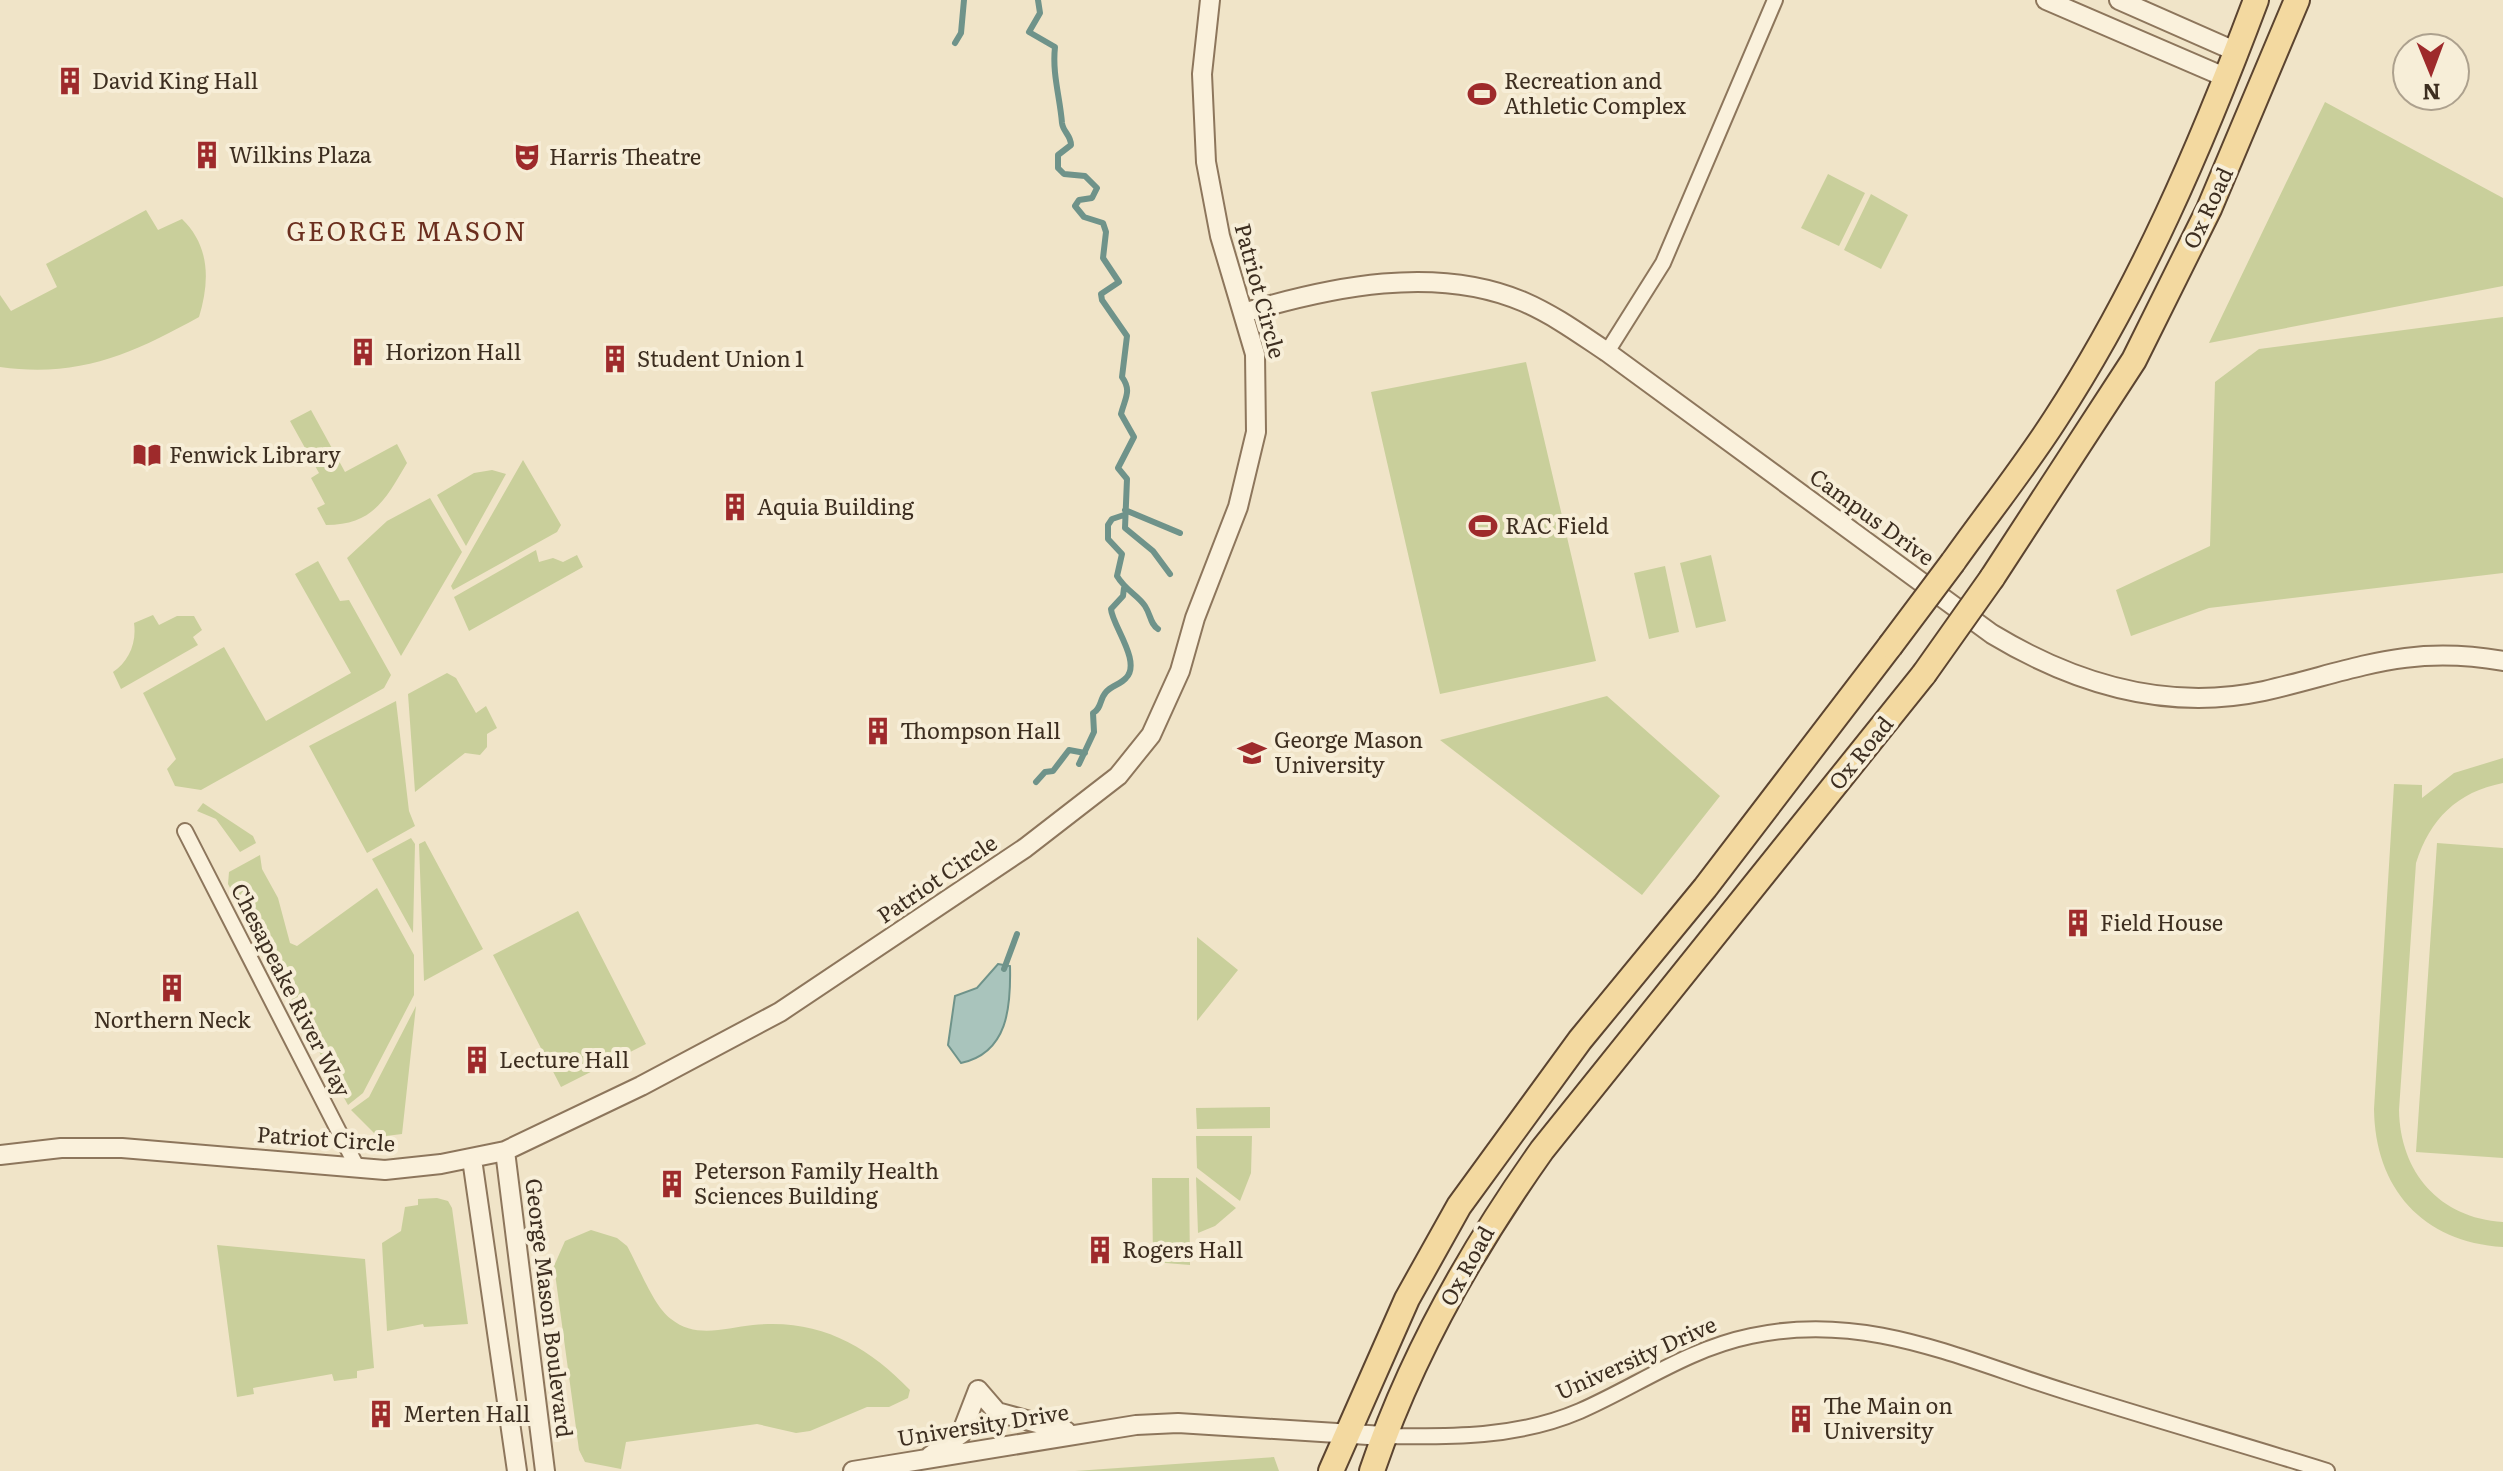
<svg xmlns="http://www.w3.org/2000/svg" width="2503" height="1471" font-family="Literata,serif">
	<style>
		.green { fill: #c9cf9b }
		.water { fill: #a9c4bc; stroke: #6f938a; stroke-width: 2 }
		.lines { fill: none; stroke-linecap: round; stroke-linejoin: round }
		.stream { stroke: #6f938a; stroke-width: 6 }
		.minor-casing { stroke: #8d765c; stroke-width: 18 }
		.tertiary-casing { stroke: #8d765c; stroke-width: 22 }
		.primary-casing { stroke: #5b4430; stroke-width: 28 }
		.minor { stroke: #faf1dc; stroke-width: 14 }
		.tertiary { stroke: #faf1dc; stroke-width: 18 }
		.primary { stroke: #f3d9a0; stroke-width: 24 }
		.primary-bridge-casing { stroke: #5b4430; stroke-width: 28; stroke-linecap: butt }
		.primary-bridge { stroke: #f3d9a0; stroke-width: 24 }
		.labels { text-anchor: middle; stroke-width: 8; stroke-linejoin: round; paint-order: stroke }
		.poi-label { font-size: 22px; fill: #3d2e20; stroke: #f7eed8; text-anchor: start }
		.street-label { font-size: 22px; fill: #3d2e20; stroke: #f7eed8 }
		.quarter-label { font-size: 26px; letter-spacing: 2px; fill: #6b2e1e; stroke: #f7eed8 }
	</style>
	<rect width="100%" height="100%" fill="#f0e4c8"/>
	<path class="green" d="M2325,102L2503,198V286L2209,343Z
		M1828,174L1865,193L1839,246L1801,228Z
		M1871,194L1908,215L1881,269L1844,250Z
		M146,210L158,230L182,219C210,246 210,281 199,317C132,354 79,378 0,367V295L11,311L57,287L46,264Z
		M2503,317V573L2209,608L2131,636L2116,590L2210,546L2215,382L2259,349Z
		M1526,362L1596,661L1440,694L1371,392Z
		M311,410L345,472L397,444L407,463C386,498 374,525 326,525L317,508L325,504L311,478L319,473L290,421Z
		M523,460L561,525L557,532L453,590L451,586Z
		M492,470L506,474L466,546L437,495L474,473Z
		M430,498L462,552L401,656L347,558L387,521Z
		M536,550L539,562L553,558L563,562L577,555L583,567L469,631L454,597Z
		M1711,555L1726,621L1696,628L1680,563Z
		M318,561L340,601L349,600L391,675L384,688L201,790L175,786L167,769L176,759L143,693L224,647L266,721L351,673L295,574Z
		M1665,566L1679,632L1649,639L1634,573Z
		M153,615L159,625L177,616H194L202,630L193,637L198,645L121,689L113,672C128,662 137,644 134,623Z
		M447,673L456,678L476,713L486,706L497,728L487,734V747L480,755L465,753L415,792L408,694Z
		M1607,696L1720,796L1642,895L1440,740Z
		M396,701L409,811L415,826L367,853L309,746Z
		M2503,758V783C2457,792 2430,819 2416,863L2399,1110C2400,1172 2439,1218 2503,1222V1247C2422,1242 2375,1188 2374,1109L2394,784L2422,785V798L2454,773Z
		M203,803L253,836L256,843L240,852L216,819L197,811Z
		M411,838L415,844L413,933L372,859Z
		M425,841L483,949L424,981L419,844Z
		M2437,843L2503,848V1158L2416,1152Z
		M260,855L262,869L278,898L290,943L297,946L377,888L414,955V995L363,1093L348,1105L228,884L229,872Z
		M578,911L646,1044L561,1087L493,955Z
		M1197,937L1238,970L1197,1021Z
		M416,1006L402,1134L378,1137L351,1110L369,1097Z
		M1270,1107V1128L1197,1129L1196,1108Z
		M1196,1136H1252L1251,1173L1240,1201L1197,1168Z
		M1196,1177L1236,1208L1215,1226L1198,1233Z
		M1152,1178H1189L1190,1265L1153,1262Z
		M437,1198L448,1201L452,1208L468,1324L424,1327L423,1324L387,1331L382,1243L401,1231L405,1207L418,1205V1199Z
		M591,1230L617,1238L627,1246C638,1265 654,1307 671,1319C696,1339 725,1328 753,1325C818,1318 867,1345 910,1390L908,1398L889,1407H867L810,1431L796,1433L757,1424L626,1442L621,1469L585,1462L579,1450L554,1266L565,1241Z
		M217,1245L365,1259L374,1368L357,1371V1378L334,1381L332,1374L253,1388L254,1394L237,1397Z
		M1274,1457L1279,1471H1075Z"/>
	<path class="water" d="M998,964L1010,966C1011,1007 1008,1053 961,1063L948,1045L955,996L977,988Z"/>
	<g class="lines">
		<path class="stream" d="M1038,0L1040,13L1029,32L1055,47C1052,74 1060,97 1062,123C1063,132 1071,135 1071,145L1058,155V168L1064,174L1085,176L1097,188L1092,198L1079,200L1075,206L1084,217L1103,223L1106,232L1103,258L1119,282L1101,294L1102,300L1127,336L1122,377C1132,391 1125,398 1121,414L1134,437L1118,468L1127,479L1125,528L1153,551L1170,574
			M955,43L961,33L964,0
			M1125,510L1180,533
			M1124,515L1112,519L1108,525V539L1122,554L1117,576C1126,591 1138,595 1145,606C1151,615 1150,624 1158,629
			M1079,764L1094,732L1093,713C1102,708 1099,700 1106,692C1111,686 1121,684 1126,678C1142,662 1112,625 1111,609L1123,596L1124,588
			M1036,782L1045,772L1053,771L1069,750L1085,753
			M1004,969L1017,934"/>
		<defs>
			<path id="minor" d="M1607,352L1663,263L1775,0
				M185,831L358,1169
				M1384,1436C1451,1437 1517,1438 1580,1411C1637,1386 1688,1349 1751,1336C1866,1311 1960,1359 2067,1392C2153,1419 2240,1444 2327,1471"/>
			<path id="tertiary" d="M2046,0L2227,78
				M2119,0L2237,52
				M1243,313C1330,287 1436,264 1524,302C1554,315 1580,334 1607,352L1992,634C2075,684 2166,712 2264,691C2355,670 2406,644 2503,661
				M505,1151L545,1471
				M0,1155L61,1148H122L385,1170L441,1164L505,1151L641,1086L780,1012L1025,848L1118,776L1151,735L1180,671L1195,618L1238,507L1256,432L1255,354L1220,236L1206,162L1202,74L1210,0
				M472,1159L517,1471
				M978,1390L997,1412L1066,1431
				M930,1456L961,1434L978,1390
				M853,1471L1136,1425L1178,1423L1384,1436"/>
			<path id="primary" d="M1953,562C1987,514 2024,468 2056,418C2140,289 2202,144 2256,0
				M1992,578L2134,360L2209,209L2297,0
				M1331,1471L1407,1299L1459,1206L1580,1040L1705,888L1890,646
				M1372,1471C1411,1355 1471,1250 1542,1150L1924,674"/>
		</defs>
		<use href="#minor" class="minor-casing"/>
		<use href="#tertiary" class="tertiary-casing"/>
		<use href="#primary" class="primary-casing"/>
		<use href="#minor" class="minor"/>
		<use href="#tertiary" class="tertiary"/>
		<use href="#primary" class="primary"/>
		<defs>
			<path id="primary-bridge" d="M1890,646L1953,562
				M1924,674L1992,578"/>
		</defs>
		<use href="#primary-bridge" class="primary-bridge-casing"/>
		<use href="#primary-bridge" class="primary-bridge"/>
	</g>
	<defs>
		<symbol id="building-bare" viewBox="-9 -9 18 18"><path d="M-4-6H4V6H1V3H-1V6H-4ZM-2.5-4.3h1.7v1.8h-1.7ZM.8-4.3h1.7v1.8H.8ZM-2.5-1h1.7V.8h-1.7ZM.8-1h1.7V.8H.8Z" fill="#9e2a2b" stroke="#f7eed8" stroke-width="2.5" paint-order="stroke"/></symbol>
		<symbol id="stadium-bare" viewBox="-9 -9 18 18"><path d="M0-5a6.5 5 0 1 0 0 10a6.5 5 0 1 0 0-10ZM-3.5-1.8h7v3.6h-7Z" fill="#9e2a2b" stroke="#f7eed8" stroke-width="2.5" paint-order="stroke"/></symbol>
		<symbol id="theatre-bare" viewBox="-9 -9 18 18"><path d="M-5-5.5Q0-4 5-5.5V0Q5 5 0 6Q-5 5-5 0ZM-3.3-2.5H-1v1.5H-3.3ZM1-2.5H3.3v1.5H1ZM-2.8 1Q0 5.5 2.8 1Z" fill="#9e2a2b" stroke="#f7eed8" stroke-width="2.5" paint-order="stroke"/></symbol>
		<symbol id="library-bare" viewBox="-9 -9 18 18"><path d="M-6-4Q-3-5.5-.7-3.5V5Q-3 3-6 4ZM6-4Q3-5.5 .7-3.5V5Q3 3 6 4Z" fill="#9e2a2b" stroke="#f7eed8" stroke-width="2.5" paint-order="stroke"/></symbol>
		<symbol id="university-bare" viewBox="-9 -9 18 18"><path d="M0-5L7-2L0 1L-7-2ZM-4 1L0 2.5L4 1V4Q0 6-4 4Z" fill="#9e2a2b" stroke="#f7eed8" stroke-width="2.5" paint-order="stroke"/></symbol>
	</defs>
	<g fill-rule="evenodd">
		<use href="#building-bare" x="50" y="61" width="40" height="40"/>
		<use href="#stadium-bare" x="1462" y="74" width="40" height="40"/>
		<use href="#building-bare" x="187" y="135" width="40" height="40"/>
		<use href="#theatre-bare" x="507" y="137" width="40" height="40"/>
		<use href="#building-bare" x="343" y="332" width="40" height="40"/>
		<use href="#building-bare" x="595" y="339" width="40" height="40"/>
		<use href="#library-bare" x="127" y="435" width="40" height="40"/>
		<use href="#building-bare" x="715" y="487" width="40" height="40"/>
		<use href="#stadium-bare" x="1463" y="506" width="40" height="40"/>
		<use href="#building-bare" x="858" y="711" width="40" height="40"/>
		<use href="#university-bare" x="1232" y="733" width="40" height="40"/>
		<use href="#building-bare" x="2058" y="903" width="40" height="40"/>
		<use href="#building-bare" x="152" y="968" width="40" height="40"/>
		<use href="#building-bare" x="457" y="1040" width="40" height="40"/>
		<use href="#building-bare" x="652" y="1164" width="40" height="40"/>
		<use href="#building-bare" x="1080" y="1230" width="40" height="40"/>
		<use href="#building-bare" x="361" y="1394" width="40" height="40"/>
		<use href="#building-bare" x="1781" y="1399" width="40" height="40"/>
	</g>
	<g class="labels">
		<g class="poi-label">
			<text x="92" y="89">David King Hall</text>
			<text x="1504" y="89">Recreation and<tspan x="1504" dy="25">Athletic Complex</tspan></text>
			<text x="229" y="163">Wilkins Plaza</text>
			<text x="549" y="165">Harris Theatre</text>
			<text x="385" y="360">Horizon Hall</text>
			<text x="637" y="367">Student Union 1</text>
			<text x="169" y="463">Fenwick Library</text>
			<text x="757" y="515">Aquia Building</text>
			<text x="1505" y="534">RAC Field</text>
			<text x="900" y="739">Thompson Hall</text>
			<text x="1274" y="748">George Mason<tspan x="1274" dy="25">University</tspan></text>
			<text x="2100" y="931">Field House</text>
			<text x="172" y="1028" text-anchor="middle">Northern Neck</text>
			<text x="499" y="1068">Lecture Hall</text>
			<text x="694" y="1179">Peterson Family Health<tspan x="694" dy="25">Sciences Building</tspan></text>
			<text x="1122" y="1258">Rogers Hall</text>
			<text x="1823" y="1414">The Main on<tspan x="1823" dy="25">University</tspan></text>
			<text x="403" y="1422">Merten Hall</text>
		</g>
		<g class="street-label">
			<text transform="translate(2208 208) rotate(-65)" y="8">Ox Road</text>
			<text transform="translate(1260 291) rotate(75)" y="8">Patriot Circle</text>
			<text transform="translate(1872 517) rotate(36)" y="8">Campus Drive</text>
			<text transform="translate(1861 753) rotate(-51)" y="8">Ox Road</text>
			<text transform="translate(937 879) rotate(-34)" y="8">Patriot Circle</text>
			<text transform="translate(291 990) rotate(63)" y="8">Chesapeake River Way</text>
			<text transform="translate(326 1139) rotate(4)" y="8">Patriot Circle</text>
			<text transform="translate(1467 1266) rotate(-61)" y="8">Ox Road</text>
			<text transform="translate(549 1308) rotate(83)" y="8">George Mason Boulevard</text>
			<text transform="translate(1636 1358) rotate(-24)" y="8">University Drive</text>
			<text transform="translate(983 1425) rotate(-9)" y="8">University Drive</text>
		</g>
		<g class="quarter-label">
			<text x="407" y="241">GEORGE MASON</text>
		</g>
	</g>
	<g transform="translate(2431 72) rotate(179)"><circle r="38" fill="#f7eed8" stroke="#ada18e" stroke-width="2"/>
	<path d="M0-6L14 30L0 20L-14 30Z" fill="#9e2a2b"/>
	<text y="-12" font-size="22" font-weight="bold" text-anchor="middle" fill="#3d2e20">N</text>
	</g>
</svg>
